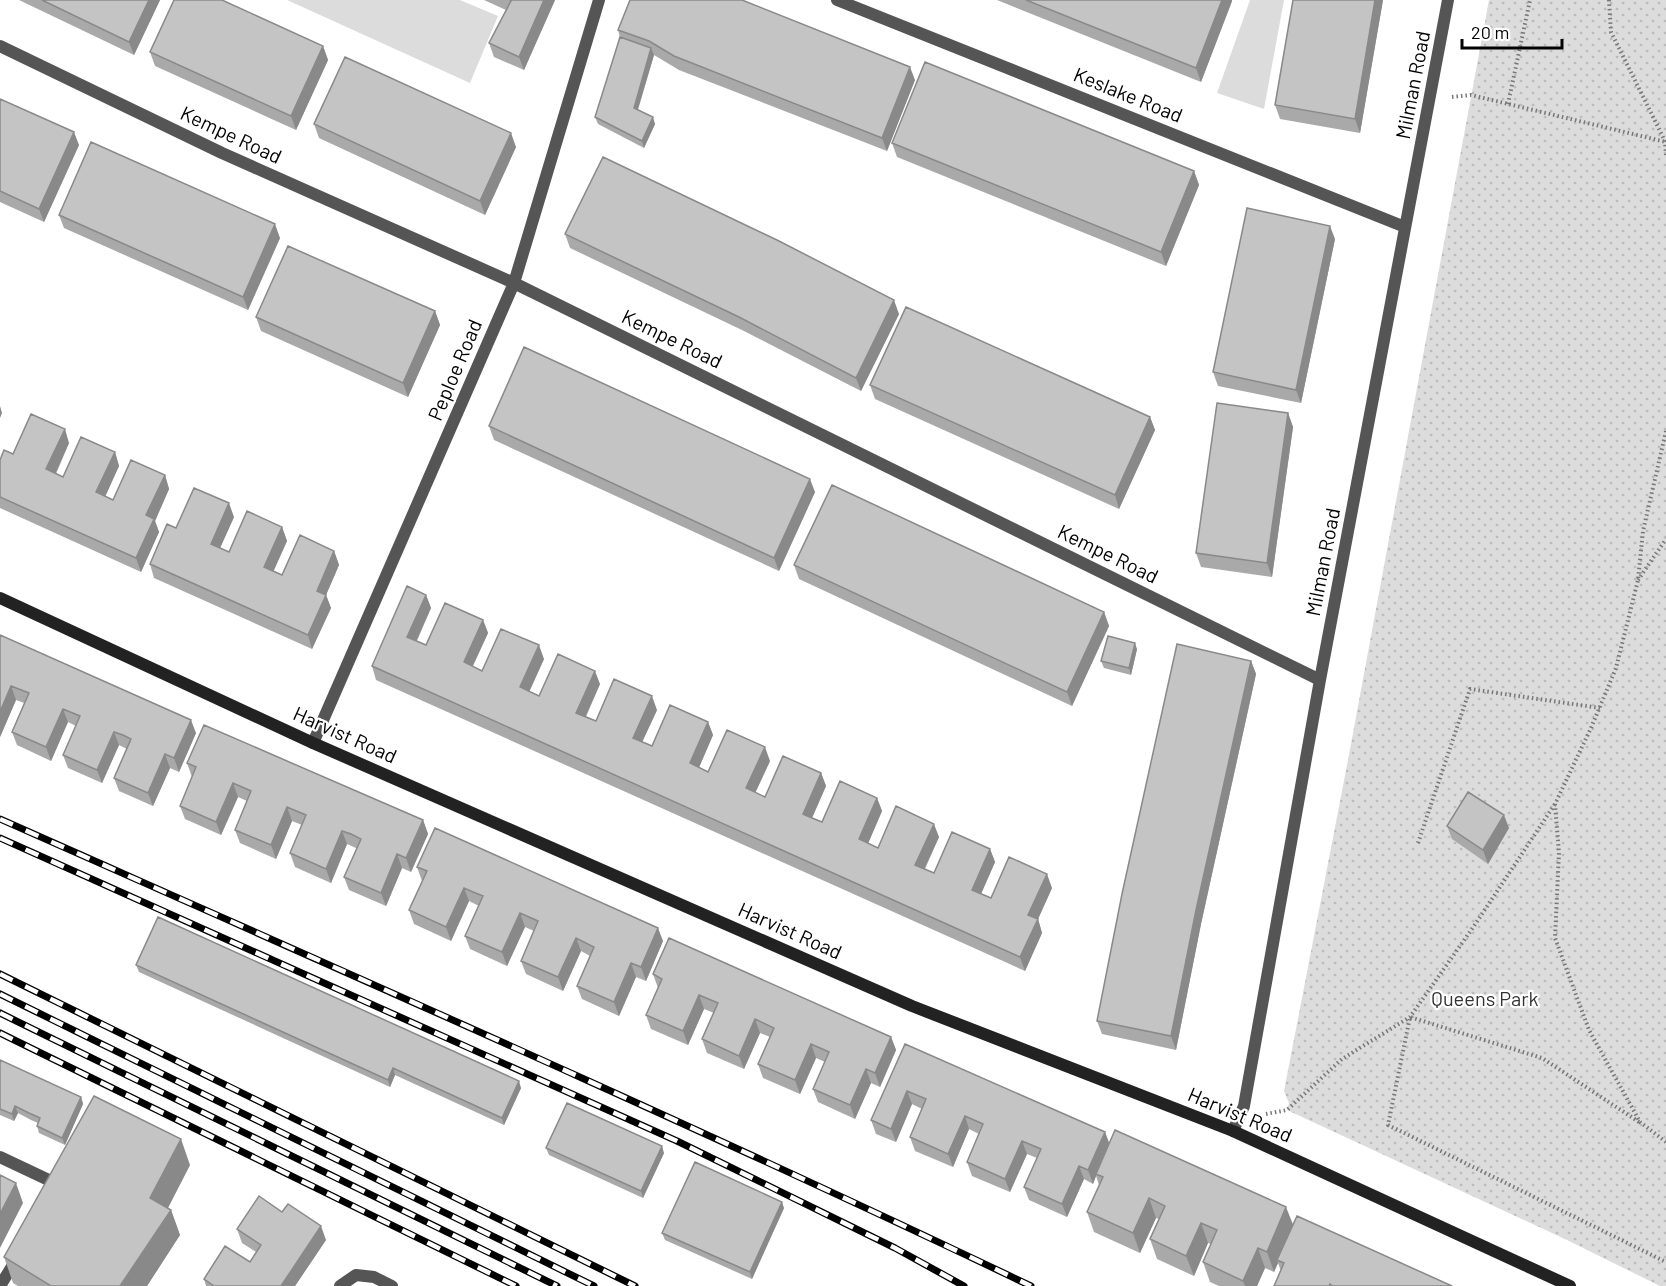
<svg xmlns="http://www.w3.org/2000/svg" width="1666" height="1286" font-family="Barlow,sans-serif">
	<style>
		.park { fill: url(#park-dots) }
		.garden { fill: #dcdcdc }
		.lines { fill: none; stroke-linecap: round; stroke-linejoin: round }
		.path { stroke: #777; stroke-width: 4; stroke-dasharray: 1.5 3; stroke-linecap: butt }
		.service { stroke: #555; stroke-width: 12 }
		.minor { stroke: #555; stroke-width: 12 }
		.secondary { stroke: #222; stroke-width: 12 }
		.rail-casing { stroke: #000; stroke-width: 7 }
		.rail { stroke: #fff; stroke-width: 4.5; stroke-dasharray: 14; stroke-linecap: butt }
		.wall { fill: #a9a9a9 }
		.shaded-wall { fill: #898989 }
		.building { fill: #c4c4c4; stroke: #898989; stroke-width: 1.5 }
		.labels { text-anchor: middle; stroke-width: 4.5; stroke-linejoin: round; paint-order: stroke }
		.street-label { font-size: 20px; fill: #000; stroke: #fff }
		.park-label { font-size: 20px; fill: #333; stroke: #fff }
	</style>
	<defs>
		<pattern id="park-dots" width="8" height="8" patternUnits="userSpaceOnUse" patternTransform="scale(1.5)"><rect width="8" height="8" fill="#dcdcdc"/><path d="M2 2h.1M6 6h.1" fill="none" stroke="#bbb" stroke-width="1.8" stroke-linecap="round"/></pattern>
	</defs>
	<rect width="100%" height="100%" fill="#fff"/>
	<path class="park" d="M1489,0H1666V1286H1660L1565,1239L1287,1110L1289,1103L1284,1091L1348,760Z"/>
	<path class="garden" d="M287,0H460L498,16L470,83Z
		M1250,0H1284L1264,109L1217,93Z"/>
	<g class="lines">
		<path class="path" d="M1609,0L1611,32L1665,141L1666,155
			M1452,97L1471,95L1666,142
			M1508,104L1530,0
			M1666,431L1643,531L1638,580L1616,668L1591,728L1555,804L1559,853L1555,938L1589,1030L1640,1122L1666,1142
			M1638,580L1666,539
			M1418,843L1470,689L1600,708
			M1266,1114L1287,1110L1342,1059L1410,1017L1474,926L1555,804
			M1639,1122L1542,1058L1410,1017L1388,1125L1666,1262"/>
		<path class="service" d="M0,1157L55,1183L52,1189
			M0,1286L16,1260"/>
		<path class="minor" d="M837,0L1405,227
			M0,46L222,153L514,283L1320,680
			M313,743L514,283L599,0
			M1233,1131L1244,1106L1320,680L1448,0
			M340,1286L356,1275L374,1277L392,1286"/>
		<path class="secondary" d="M0,598L313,743L912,1006L1233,1131L1570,1286"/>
		<defs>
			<path id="rail" d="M0,819C345,972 690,1123 1031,1286
				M0,838L677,1141L895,1248L964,1286
				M0,974L635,1286
				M0,994L594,1286
				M0,1013L557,1286
				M0,1033L516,1286"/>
		</defs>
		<use href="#rail" class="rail-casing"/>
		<use href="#rail" class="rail"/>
	</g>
	<path class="wall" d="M19,0H160L134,55Z
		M484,0H555L524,70L494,57L489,43L506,10Z
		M997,0H1232V1L1201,82Z
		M1293,0H1383L1360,133L1280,119L1275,105Z
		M618,30L915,80L887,151L679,70L654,55L638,110L655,124L644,148L598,124L595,117L620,37Z
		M323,46L328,60L296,130L155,66L150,52Z
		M0,99L79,145L44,222L0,202Z
		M314,124L516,147L485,215L319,138Z
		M892,143L1194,171L1199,185L1166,266L897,157Z
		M59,215L280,238L248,310L64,228Z
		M565,234L899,314L861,391L744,331L570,248Z
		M1335,239L1301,403L1218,386L1213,372Z
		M435,311L440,325L408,397L261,331L256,317Z
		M870,385L1150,417L1155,430L1119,509L875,399Z
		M1288,413L1293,427L1272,577L1201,567L1196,553Z
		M489,426L815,492L779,571L494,440Z
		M69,443L56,474L63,477L115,452L119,466L105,496L113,500L165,475L169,489L155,521L159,532L141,572L0,508V460L13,454Z
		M234,517L220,548L229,552L282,527L287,541L273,572L282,575L334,551L339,565L326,595L331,608L312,649L154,578L150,564L176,528Z
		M794,565L1104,612L1109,626L1072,706L799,579Z
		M426,595L431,608L417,641L426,645L483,620L488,633L473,666L482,671L544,659L529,692L539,696L600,684L586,717L596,721L657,710L642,742L652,746L708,722L713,735L699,767L708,772L770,761L755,793L765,797L821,773L826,786L812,818L822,822L877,798L882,811L868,843L878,848L939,837L925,869L934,873L990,849L995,862L981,894L991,898L1052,888L1038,919L1042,933L1025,971L376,680L372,666Z
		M0,635L196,733L179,772L170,768L153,806L119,791L114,778L127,749L119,745L102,783L68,768L63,755L76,726L68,722L51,761L17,745L12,732L24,703L16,700L0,737Z
		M1137,649L1131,675L1104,668L1101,661Z
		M1251,661L1256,674L1201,924L1176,1050L1102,1034L1097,1021Z
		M187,763L423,820L428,834L411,872L402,868L386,906L349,890L344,877L357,848H356L347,844L331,883L295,867L290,853L302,825L292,821L276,859L240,843L235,830L247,801L238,797L221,835L185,819L180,806L192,777Z
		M1447,826L1509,828L1488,864L1452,839Z
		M417,867L663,941L646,981L636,977L619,1016L582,999L577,986L590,956L581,951L563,991L526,974L521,961L534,931L525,927L507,966L470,949L465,936L479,906L469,901L451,941L414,924L409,910L422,881Z
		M136,965L521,1088L504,1125L395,1075L390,1087L139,972Z
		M653,974L891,1037L896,1050L880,1087L871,1083L855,1119L818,1102L813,1089L825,1062L816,1058L800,1094L763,1078L758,1064L770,1037L760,1033L744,1069L707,1053L702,1039L714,1013L704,1009L688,1045L651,1029L646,1015L658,988Z
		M905,1044L1105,1132L1109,1144L1293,1225L1452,1286H1274L1281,1271L1278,1263L1274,1272L1265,1268L1257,1286H1219L1210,1282L1203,1262L1211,1244L1208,1243L1194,1276L1157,1259L1150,1239L1159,1219L1156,1218L1140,1253L1094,1232L1087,1212L1099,1185L1096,1176L1093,1184L1084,1179L1067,1217L1029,1200L1024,1187L1037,1158L1027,1154L1010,1192L972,1176L967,1162L979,1134L969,1129L953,1167L915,1151L910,1137L922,1109L912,1104L896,1142L876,1134L871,1120Z
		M0,1060L81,1097L83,1104L65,1145L39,1133L37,1126L38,1123L31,1120L18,1113L14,1121L0,1115Z
		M546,1148L664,1153L643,1198L549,1155Z
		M190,1165L168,1208L171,1210L180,1235L147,1286H18L13,1283L4,1257Z
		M784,1208L752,1279L665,1240L662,1233Z
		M282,1212L326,1240L295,1286H206L204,1279L250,1262L256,1252L242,1243L237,1229Z"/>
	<path class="shaded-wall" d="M149,0H160L134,55L129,42Z
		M544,0H555L524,70L519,57Z
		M1222,0H1232V1L1201,82L1196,68Z
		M1375,0H1383L1360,133L1355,119Z
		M323,46L328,60L296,130L291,116Z
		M651,48L654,55L636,115L634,108Z
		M910,67L915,80L887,151L882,138Z
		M653,117L655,124L644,148L642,141Z
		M74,132L79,145L44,222L39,209Z
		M511,133L516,147L485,215L480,201Z
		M1194,171L1199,185L1166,266L1161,252Z
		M275,224L280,238L248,310L243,297Z
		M1330,226L1335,239L1301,403L1296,390Z
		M894,300L899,314L861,391L856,378Z
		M435,311L440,325L408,397L403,383Z
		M0,406L2,413L0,418Z
		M1288,413L1293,427L1272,577L1267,563Z
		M1150,417L1155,430L1119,509L1115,495Z
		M65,429L69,443L51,483L46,469Z
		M115,452L119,466L101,506L96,492Z
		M165,475L169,489L155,521L159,532L141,572L136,558L146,515Z
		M810,479L815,492L779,571L774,558Z
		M229,503L234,517L216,557L211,544Z
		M282,527L287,541L269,581L264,567Z
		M334,551L339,565L326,595L331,608L312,649L308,635L317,591Z
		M426,595L431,608L412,650L407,637Z
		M1104,612L1109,626L1072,706L1067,692Z
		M483,620L488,633L468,676L464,662Z
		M1135,643L1137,649L1131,675L1129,668Z
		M539,645L544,659L525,701L520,687Z
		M1251,661L1256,674L1201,924L1176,1050L1171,1036L1196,910Z
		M595,671L600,684L581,726L576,713Z
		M11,686L16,700L0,737V712Z
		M652,696L657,710L638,751L633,738Z
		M63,709L68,722L51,761L46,747Z
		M191,720L196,733L179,772L174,758Z
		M708,722L713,735L695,777L690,763Z
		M114,732L119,745L102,783L97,770Z
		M765,747L770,761L751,802L746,788Z
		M165,754L170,768L153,806L148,793Z
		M821,773L826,786L808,827L803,814Z
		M233,783L238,797L221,835L216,822Z
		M877,798L882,811L864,853L859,839Z
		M287,807L292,821L276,859L271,845Z
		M1504,815L1509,828L1488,864L1483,850Z
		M423,820L428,834L411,872L406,858Z
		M934,824L939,837L920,878L915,865Z
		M342,831L347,844L331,883L326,869Z
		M990,849L995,862L977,903L972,890Z
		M397,854L402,868L386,906L381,893Z
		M1047,874L1052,888L1038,919L1042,933L1025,971L1020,957L1028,915Z
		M464,888L469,901L451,941L446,927Z
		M520,913L525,927L507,966L502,952Z
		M658,928L663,941L646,981L641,967Z
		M576,938L581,951L563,991L558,977Z
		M631,963L636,977L619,1016L614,1002Z
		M699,995L704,1009L688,1045L683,1031Z
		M755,1019L760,1033L744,1069L739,1056Z
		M891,1037L896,1050L880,1087L875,1073Z
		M811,1044L816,1058L800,1094L795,1080Z
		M393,1068L395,1075L390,1087L388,1080Z
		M866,1069L871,1083L855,1119L850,1105Z
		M519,1081L521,1088L504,1125L502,1118Z
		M907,1091L912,1104L896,1142L891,1129Z
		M81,1097L83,1104L65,1145L62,1138Z
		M15,1106L18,1113L14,1121L12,1114Z
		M965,1116L969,1129L953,1167L948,1154Z
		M1105,1132L1110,1145L1096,1174V1176L1093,1184L1088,1170Z
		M181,1139L190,1165L160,1223L150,1198Z
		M1022,1141L1027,1154L1010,1192L1005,1179Z
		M662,1146L664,1153L643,1198L641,1191Z
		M1079,1166L1084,1179L1067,1217L1062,1204Z
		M16,1183L23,1203L0,1248V1214Z
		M1149,1198L1156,1218L1140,1253L1133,1233Z
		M782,1202L784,1208L752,1279L750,1272Z
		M1286,1207L1294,1227L1277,1260L1278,1263L1274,1272L1267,1252Z
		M171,1210L180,1235L147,1286H120Z
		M1201,1223L1208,1243L1194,1276L1186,1256Z
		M321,1226L326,1240L295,1286H281Z
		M1258,1248L1265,1268L1257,1286H1245L1243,1281Z"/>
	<path class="building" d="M42,0H149L129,42Z
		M174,0H222L323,46L291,116L150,52Z
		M510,0H544L519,57L489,43L511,1Z
		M630,0H742L910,67L882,138L674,56L649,41L618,30Z
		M1026,0H1222L1196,68Z
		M1293,0H1375L1355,119L1275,105Z
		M620,37L651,48L634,108L653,117L642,141L595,117Z
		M345,57L511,133L480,201L314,124Z
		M925,62L1194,171L1161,252L892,143Z
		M0,99L74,132L39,209L0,191Z
		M91,142L275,224L243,297L59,215Z
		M603,157L777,240L894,300L856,378L739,317L565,234Z
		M1247,208L1330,226L1296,390L1213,372Z
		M288,246L435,311L403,383L256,317Z
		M906,307L1150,417L1115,495L870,385Z
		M524,347L810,479L774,558L489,426Z
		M1217,403L1288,413L1267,563L1196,553Z
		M31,414L65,429L46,469L63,477L81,437L115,452L96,492L113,500L131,460L165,475L146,515L154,519L136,558L0,497V460L4,450L13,454Z
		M832,485L1104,612L1067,692L794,565Z
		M194,488L229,503L211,544L229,552L247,511L282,527L264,567L282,575L300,535L334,551L317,591L326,595L308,635L150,564L167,524L176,528Z
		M407,586L426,595L407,637L426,645L445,603L483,620L464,662L482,671L501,629L539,645L520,687L539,696L558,654L595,671L576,713L596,721L614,679L652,696L633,738L652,746L670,705L708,722L690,763L708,772L727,730L765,747L746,788L765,797L783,756L821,773L803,814L812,818L822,822L840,781L877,798L859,839L878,848L896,806L934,824L915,865L934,873L952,832L990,849L972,890L991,898L1009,857L1047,874L1028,915L1038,919L1020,957L372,666Z
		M0,635L191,720L174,758L165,754L148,793L114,778L131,739L123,735L114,732L97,770L63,755L80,716L63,709L46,747L12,732L29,693L11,686L0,712Z
		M1108,636L1135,643L1129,668L1101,661Z
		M1177,644L1251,661L1196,910L1171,1036L1097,1021L1122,894Z
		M204,725L423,820L406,858L397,854L381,893L344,877L361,839L351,834L342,831L326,869L290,853L306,815L287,807L271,845L235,830L251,791L233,783L216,822L180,806L196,767L187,763Z
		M1468,792L1504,815L1483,850L1447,826Z
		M435,828L658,928L641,967L631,963L614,1002L577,986L594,947L576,938L558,977L521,961L538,921L520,913L502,952L465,936L483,896L473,892L464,888L446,927L409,910L427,871L417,867Z
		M158,917L519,1081L502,1118L393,1068L388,1080L136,965Z
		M669,938L891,1037L875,1073L866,1069L850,1105L813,1089L829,1052L811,1044L795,1080L758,1064L774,1028L755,1019L739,1056L702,1039L718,1003L699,995L683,1031L646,1015L662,979L653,974Z
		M905,1044L1105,1132L1088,1170L1079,1166L1062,1204L1024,1187L1041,1149L1022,1141L1005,1179L967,1162L983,1124L965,1116L948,1154L910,1137L926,1099L907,1091L891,1129L871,1120Z
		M0,1060L81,1097L62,1138L37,1126L40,1118L29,1113L15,1106L12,1114L0,1109Z
		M94,1096L181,1139L150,1198L171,1210L120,1286H51L4,1257Z
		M567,1103L662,1146L641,1191L546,1148Z
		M1115,1130L1286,1207L1267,1252L1258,1248L1243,1281L1203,1262L1217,1230L1201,1223L1186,1256L1150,1239L1165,1206L1149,1198L1133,1233L1087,1212L1103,1177L1096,1174Z
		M695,1162L782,1202L750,1272L662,1233Z
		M0,1175L16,1183L0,1214Z
		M259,1196L282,1212L288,1204L321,1226L281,1286H214L204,1279L225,1246L250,1262L261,1245L237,1229Z
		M1297,1216L1452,1286H1333L1330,1284L1329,1286H1274L1284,1263L1277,1260Z"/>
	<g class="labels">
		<g class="street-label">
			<text transform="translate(1413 85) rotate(-79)" y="7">Milman Road</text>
			<text transform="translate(1128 95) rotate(22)" y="7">Keslake Road</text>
			<text transform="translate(231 135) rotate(25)" y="7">Kempe Road</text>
			<text transform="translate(672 339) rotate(26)" y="7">Kempe Road</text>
			<text transform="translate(455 370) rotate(-67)" y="7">Peploe Road</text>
			<text transform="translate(1108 554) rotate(26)" y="7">Kempe Road</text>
			<text transform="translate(1323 562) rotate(-79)" y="7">Milman Road</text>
			<text transform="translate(345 735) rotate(24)" y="7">Harvist Road</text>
			<text transform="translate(790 931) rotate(24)" y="7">Harvist Road</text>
			<text transform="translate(1240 1115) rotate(23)" y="7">Harvist Road</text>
		</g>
		<g class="park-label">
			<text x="1485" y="1006">Queens Park</text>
		</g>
	</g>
	<path d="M1462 39v9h100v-9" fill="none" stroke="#000000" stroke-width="3"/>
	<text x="1471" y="39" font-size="18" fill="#000000" stroke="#ffffff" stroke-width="4.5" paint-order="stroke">20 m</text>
</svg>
